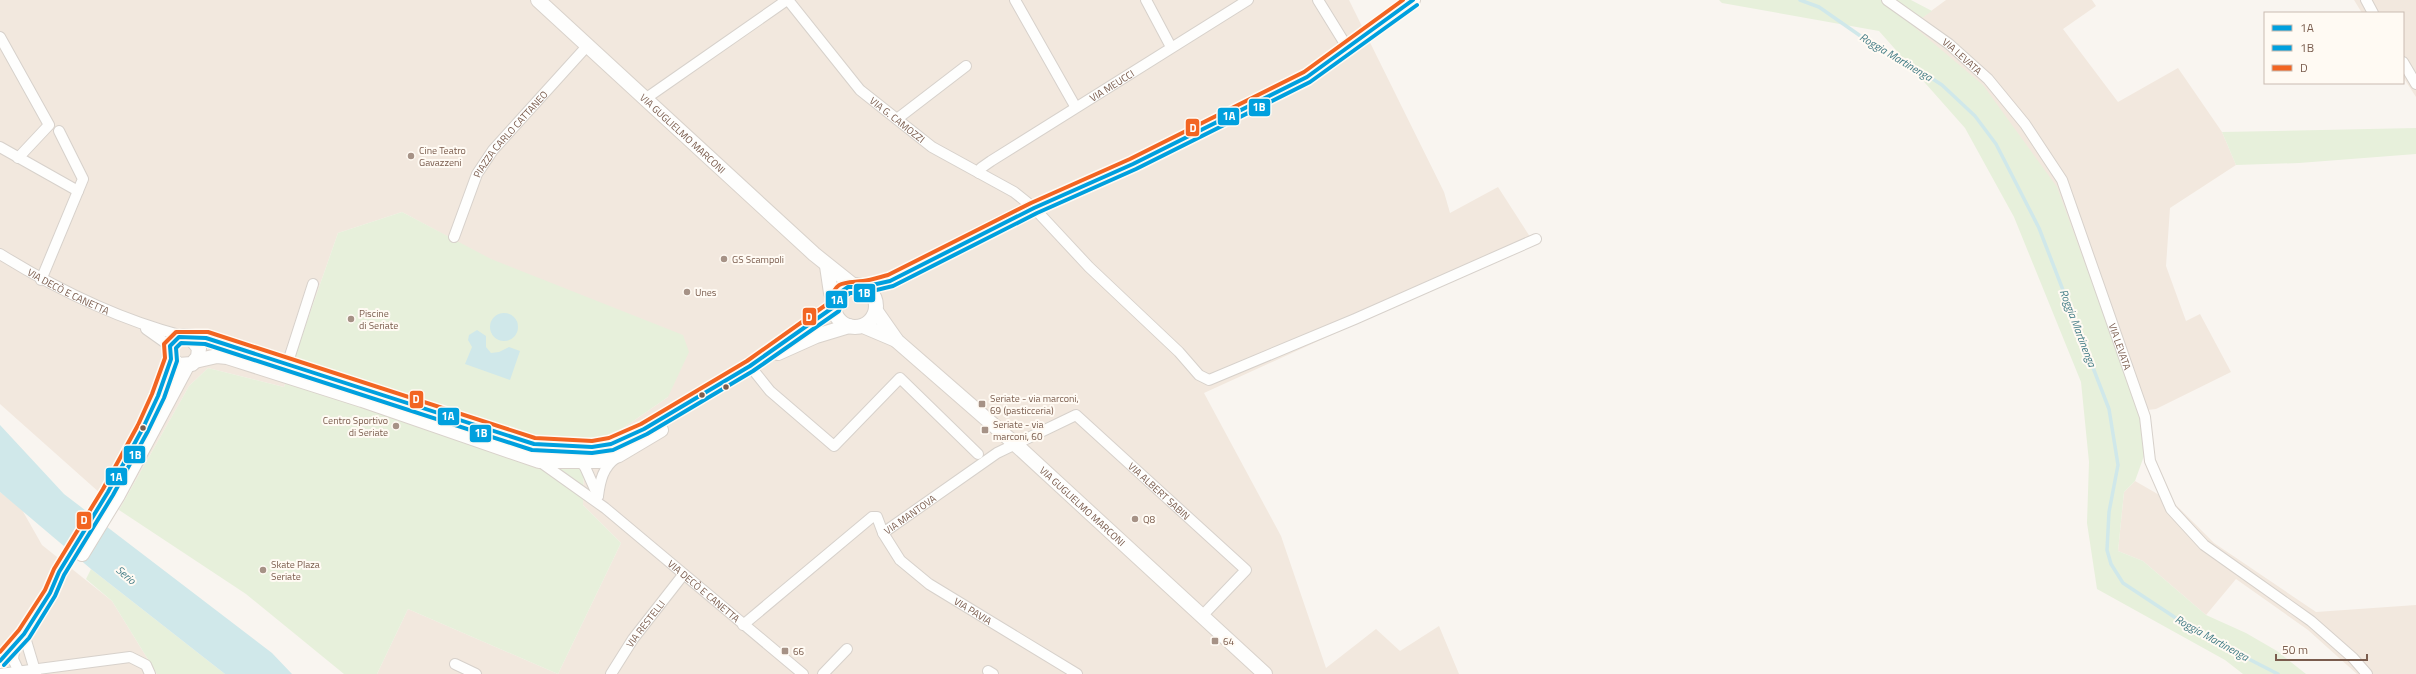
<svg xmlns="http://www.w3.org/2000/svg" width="2416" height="674" font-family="'Titillium Web',sans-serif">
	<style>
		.residential { fill: #f2e8de }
		.green { fill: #e7f0db }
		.water { fill: #d0e8ea }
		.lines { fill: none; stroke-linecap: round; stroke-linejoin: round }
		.stream { stroke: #d0e8ea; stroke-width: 3.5 }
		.street-casing { stroke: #d7d1cb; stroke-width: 12 }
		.secondary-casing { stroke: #d9d2cb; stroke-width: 16 }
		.street { stroke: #fefefd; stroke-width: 10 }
		.secondary { stroke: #fefefd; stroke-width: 14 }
		.bus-1-casing { stroke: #fffaf3; stroke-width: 7 }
		.bus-2-casing { stroke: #fffaf3; stroke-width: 7 }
		.bus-3-casing { stroke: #fffaf3; stroke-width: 7 }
		.bus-1 { stroke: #00a0de; stroke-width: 4 }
		.bus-2 { stroke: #00a0de; stroke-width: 4 }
		.bus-3 { stroke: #f26522; stroke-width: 4 }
		.poi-dot { fill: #a69286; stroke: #fffaf3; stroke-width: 1.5 }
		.bus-dot { fill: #7a5c4d; stroke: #fffaf3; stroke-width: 1.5 }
		.labels { text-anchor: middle; stroke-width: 4; stroke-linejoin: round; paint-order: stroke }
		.street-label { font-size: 10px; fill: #7a5c4d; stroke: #fffaf3 }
		.poi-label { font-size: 10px; fill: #7a5c4d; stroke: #fffaf3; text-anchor: start }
		.water-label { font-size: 11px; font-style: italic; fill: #437c86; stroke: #fffaf3 }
		.line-badge { stroke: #fffaf3; stroke-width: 1.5 }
		.badge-label { font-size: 11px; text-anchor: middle; font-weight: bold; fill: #fff }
	</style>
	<rect width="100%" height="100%" fill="#f9f5f0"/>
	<path class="residential" d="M0,0H1349L1444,192L1450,213L1498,187L1534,243L1204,393L1281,536L1326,668L1376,629L1400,651L1439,626L1459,674H377L408,609L558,674L621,543L583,505L584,455L668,397L493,261L402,212L338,233L284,387L208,368L189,386L119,510L0,404Z
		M1946,0H2092L2096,6L2063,29L2118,102L2178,68L2222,132L2236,165L2170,208L2166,266L2186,321L2200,314L2231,372L2156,409L2139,411L1912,25Z
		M2354,0H2416V97L2403,77V13H2362Z
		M2135,481L2175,504L2214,543L2316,612L2416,605V674H2357L2308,630L2236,579L2206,615L2143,561L2118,551L2124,492Z
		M0,492L21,508L42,545L112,601L157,674H0Z"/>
	<path class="green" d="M1719,0H1911L1932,11L1912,25L1983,85L2057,187L2139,411L2144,456L2135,481L2124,492L2118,551L2143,561L2206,615L2246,633L2277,651L2306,674H2243L2225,660L2097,589L2087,523L2089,462L2081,382L2014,217L1965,128L1879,31L1722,3Z
		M2416,128V154L2299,163L2236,165L2222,132Z
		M402,212L491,259L683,335L689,352L668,397L584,455L583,505L621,543L558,674L408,609L377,674H344L246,594L119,510L189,386L208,368L284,387L338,233Z
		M91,569L225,674H157L112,601L86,579Z"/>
	<path class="water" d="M490 327a14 14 0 1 1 28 0a14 14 0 1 1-28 0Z
		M477,330L486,336V347L491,353L499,352L509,347L520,351L510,380L465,364L472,347L468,340L469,335Z
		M0,425L64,494L272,653L292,674H225L91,569L0,492Z"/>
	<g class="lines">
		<path class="stream" d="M1800,0L1819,7L1882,51L1911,65L1942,85L1975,116L1996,144L2039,228L2109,409L2118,465L2109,512L2107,550L2111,564L2123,583L2200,634L2278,674"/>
		<defs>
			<g id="street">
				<path id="s1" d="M788,0L860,90L932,147L1014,192L1034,208L1089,267L1179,352L1199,375L1209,380L1355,319L1536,239"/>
				<path d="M1015,0L1075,106"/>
				<path d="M1146,0L1171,47"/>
				<path d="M1318,0L1347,47"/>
				<path id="s2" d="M1887,0L1949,44L1988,79L2025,124L2062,180L2145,417L2150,461L2171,509L2204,545L2311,621L2353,658L2367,674"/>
				<path d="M2366,0L2373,13"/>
				<path d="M0,37L49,125L18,158"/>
				<path d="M2403,62L2416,84"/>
				<path d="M645,99L787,0"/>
				<path d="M897,119L966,66"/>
				<path d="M0,147L78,191"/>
				<path id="s3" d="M979,173L981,168L991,161L1248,0"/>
				<path id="s4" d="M454,237L477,174L493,150L588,45"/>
				<path id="s5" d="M0,254C58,290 117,319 183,336"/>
				<path d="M41,280L83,179L59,131"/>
				<path d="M146,329L170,346"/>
				<path d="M287,365L313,284"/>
				<path d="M750,366L770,391L834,446L900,378L978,454"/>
				<path d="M535,448L580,461L585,467L598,496"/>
				<path id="s6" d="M539,461L605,508L803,674"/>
				<path d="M598,496C600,481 603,467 616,458"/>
				<path id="s7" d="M883,533L900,560L929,584L1077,674"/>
				<path id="s8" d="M743,625L872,517H877L883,533L997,453L1076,415L1246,570L1201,617"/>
				<path d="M24,634L36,674"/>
				<path d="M15,644L13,659L19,672"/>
				<path d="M455,664L476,674"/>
				<path d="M988,671L993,674"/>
				<path d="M0,674L130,657L146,665L150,674"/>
				<path id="s9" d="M611,674L633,639L683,575"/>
				<path d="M823,674L847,649"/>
			</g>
			<g id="secondary">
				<path id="s10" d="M538,0L814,254L854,286"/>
				<path d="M827,266L831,293L836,300"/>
				<circle cx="855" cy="306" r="21"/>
				<path d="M863,287L890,281L1034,208L1133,164L1307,77L1413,0"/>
				<path id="s11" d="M876,311L897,341L1014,443L1265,674"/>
				<path d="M863,326L896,340"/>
				<path d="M190,337L199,348L198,357L192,364L178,365L169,355L172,342L183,336L206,338L534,444L592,447L611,444L644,429L750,366L835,306"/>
				<path d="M778,353L816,336L849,326"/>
				<path d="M195,361L217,356L227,357L362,400L539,461H599L619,455L661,430"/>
				<path d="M82,554L118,495L187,366"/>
				<path d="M0,661C18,640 37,618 50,593C56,582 60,571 66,560C106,495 147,431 171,359"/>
			</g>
		</defs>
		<use href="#street" class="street-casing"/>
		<use href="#secondary" class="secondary-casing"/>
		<use href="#street" class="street"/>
		<use href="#secondary" class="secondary"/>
		<defs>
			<path id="bus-1" d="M0,661L24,634L50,593L59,572L108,492L143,428L158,396L171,359L170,346L179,337L206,338L534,444L592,447L611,444L644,429L750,366L835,306L838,294L848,287H863L890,281L1034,208L1133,164L1307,77L1413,0"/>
			<path id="bus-2" d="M4,665L29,638L55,596L64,575L113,495L148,431L164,398L177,361L176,348L181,343L205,344L532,450L592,453L613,450L647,434L753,371L839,311L843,298L850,293H864L893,286L1037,213L1136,169L1310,82L1417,5"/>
			<path id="bus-3" d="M0,652L19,630L45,590L54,569L103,489L138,425L152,394L165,358L164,344L176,332H208L535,438L592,441L609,438L641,424L747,361L830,302C835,280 844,283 863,281C871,280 880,277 888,275L1031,203L1130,159L1304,72L1403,0"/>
		</defs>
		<use href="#bus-1" class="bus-1-casing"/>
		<use href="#bus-2" class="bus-2-casing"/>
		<use href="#bus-3" class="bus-3-casing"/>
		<use href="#bus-1" class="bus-1"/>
		<use href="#bus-2" class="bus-2"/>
		<use href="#bus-3" class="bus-3"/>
	</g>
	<g class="poi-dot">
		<circle cx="411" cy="156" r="4"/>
		<circle cx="724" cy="259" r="4"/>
		<circle cx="687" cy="292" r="4"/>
		<circle cx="351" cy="319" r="4"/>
		<rect x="978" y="400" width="8" height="8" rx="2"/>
		<circle cx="396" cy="426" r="4"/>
		<rect x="981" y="426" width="8" height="8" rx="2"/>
		<circle cx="1135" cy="519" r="4"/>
		<circle cx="263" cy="570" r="4"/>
		<rect x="1211" y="637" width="8" height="8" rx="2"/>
		<rect x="781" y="647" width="8" height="8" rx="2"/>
	</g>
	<g class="bus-dot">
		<circle cx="726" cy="387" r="3.5"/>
		<circle cx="702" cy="395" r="3.5"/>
		<circle cx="143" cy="428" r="3.5"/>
	</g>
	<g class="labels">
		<g class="street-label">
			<text dy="4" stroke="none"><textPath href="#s2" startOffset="94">VIA LEVATA</textPath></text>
			<text dy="4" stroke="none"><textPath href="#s3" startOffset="160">VIA MEUCCI</textPath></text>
			<text dy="4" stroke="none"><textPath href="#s1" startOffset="163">VIA G. CAMOZZI</textPath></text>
			<text dy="4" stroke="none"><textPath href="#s10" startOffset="197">VIA GUGLIELMO MARCONI</textPath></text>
			<text dy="4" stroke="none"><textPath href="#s4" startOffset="119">PIAZZA CARLO CATTANEO</textPath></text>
			<text dy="4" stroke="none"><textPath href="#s5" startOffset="78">VIA DECÒ E CANETTA</textPath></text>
			<text dy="4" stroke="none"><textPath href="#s2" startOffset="430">VIA LEVATA</textPath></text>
			<text dy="4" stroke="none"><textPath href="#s8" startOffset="530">VIA ALBERT SABIN</textPath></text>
			<text dy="4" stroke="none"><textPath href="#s11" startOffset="285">VIA GUGLIELMO MARCONI</textPath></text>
			<text dy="4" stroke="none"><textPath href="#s8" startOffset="223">VIA MANTOVA</textPath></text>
			<text dy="4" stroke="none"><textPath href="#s6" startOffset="210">VIA DECÒ E CANETTA</textPath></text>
			<text dy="4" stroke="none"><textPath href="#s7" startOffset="121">VIA PAVIA</textPath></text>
			<text dy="4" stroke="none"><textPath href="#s9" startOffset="61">VIA RESTELLI</textPath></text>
		</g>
		<g class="poi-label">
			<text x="419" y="154">Cine Teatro<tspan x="419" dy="12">Gavazzeni</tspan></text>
			<text x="732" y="263">GS Scampoli</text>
			<text x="695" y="296">Unes</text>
			<text x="359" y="317">Piscine<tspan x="359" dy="12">di Seriate</tspan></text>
			<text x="990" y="402">Seriate - via marconi,<tspan x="990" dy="12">69 (pasticceria)</tspan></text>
			<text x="388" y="424" text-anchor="end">Centro Sportivo<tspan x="388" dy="12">di Seriate</tspan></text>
			<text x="993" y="428">Seriate - via<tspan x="993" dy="12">marconi, 60</tspan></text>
			<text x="1143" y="523">Q8</text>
			<text x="271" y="568">Skate Plaza<tspan x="271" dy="12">Seriate</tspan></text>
			<text x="1223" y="645">64</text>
			<text x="793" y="655">66</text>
		</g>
		<g class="water-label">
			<text transform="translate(1896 57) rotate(31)" y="4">Roggia Martinenga</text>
			<text transform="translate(2078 328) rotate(69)" y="4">Roggia Martinenga</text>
			<text transform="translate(126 575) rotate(41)" y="4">Serio</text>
			<text transform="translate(2212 638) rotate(29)" y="4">Roggia Martinenga</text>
		</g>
	</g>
	<g class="line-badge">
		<rect x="1248" y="98" width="23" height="19" rx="4" fill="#00a0de"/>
		<rect x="1217" y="107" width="23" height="19" rx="4" fill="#00a0de"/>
		<rect x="1185" y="118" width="15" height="19" rx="4" fill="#f26522"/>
		<rect x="853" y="283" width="23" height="20" rx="4" fill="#00a0de"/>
		<rect x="825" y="290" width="23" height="19" rx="4" fill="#00a0de"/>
		<rect x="802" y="307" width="15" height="19" rx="4" fill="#f26522"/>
		<rect x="409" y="390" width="15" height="19" rx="4" fill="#f26522"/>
		<rect x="437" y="407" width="23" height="19" rx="4" fill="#00a0de"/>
		<rect x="469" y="424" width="23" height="19" rx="4" fill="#00a0de"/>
		<rect x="123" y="445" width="23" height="19" rx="4" fill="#00a0de"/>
		<rect x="105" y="467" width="23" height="19" rx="4" fill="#00a0de"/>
		<rect x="76" y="511" width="16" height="19" rx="4" fill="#f26522"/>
	</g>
	<g class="badge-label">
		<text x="1259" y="111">1B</text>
		<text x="1229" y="120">1A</text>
		<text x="1193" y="132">D</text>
		<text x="864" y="297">1B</text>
		<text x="837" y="304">1A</text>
		<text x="809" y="321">D</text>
		<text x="416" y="403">D</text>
		<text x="448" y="420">1A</text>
		<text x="481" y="437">1B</text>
		<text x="135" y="459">1B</text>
		<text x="116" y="481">1A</text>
		<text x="84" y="524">D</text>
	</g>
	<rect x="2264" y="12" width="140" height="72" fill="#fffaf3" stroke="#cabbb1"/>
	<rect x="2272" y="25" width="20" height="6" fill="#00a0de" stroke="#cabbb1"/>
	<text x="2300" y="32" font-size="12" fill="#7a5c4d">1A</text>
	<rect x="2272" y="45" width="20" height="6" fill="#00a0de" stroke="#cabbb1"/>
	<text x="2300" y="52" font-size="12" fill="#7a5c4d">1B</text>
	<rect x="2272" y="65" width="20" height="6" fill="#f26522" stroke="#cabbb1"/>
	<text x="2300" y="72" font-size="12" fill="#7a5c4d">D</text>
	<path d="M2276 654v6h91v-6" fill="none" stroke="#7a5c4d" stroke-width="2"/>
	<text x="2282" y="654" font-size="12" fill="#7a5c4d" stroke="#fffaf3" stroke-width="3" paint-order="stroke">50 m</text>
</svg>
